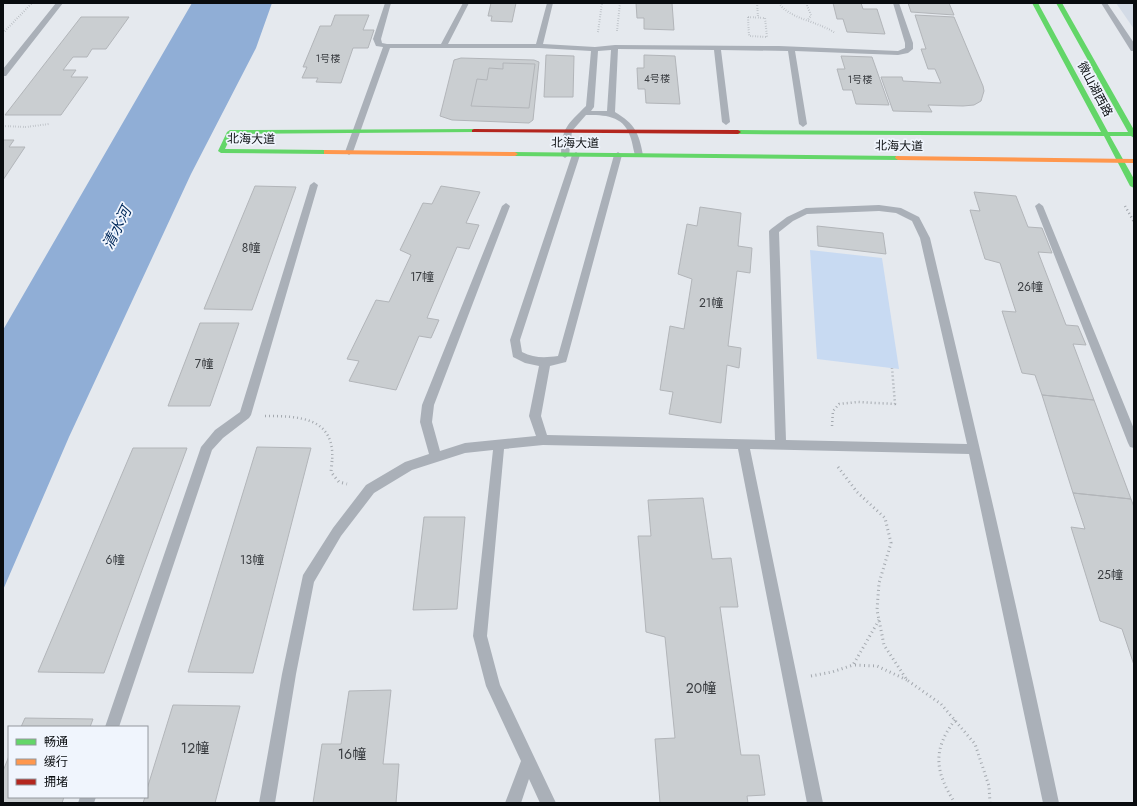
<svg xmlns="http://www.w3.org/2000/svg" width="1137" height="806" font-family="Jost,'Noto Sans SC',sans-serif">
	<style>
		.built { fill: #d3dbe6 }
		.green { fill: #c8daf2 }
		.water { fill: #90aed6 }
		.building { fill: #caced1; stroke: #b2b5b9 }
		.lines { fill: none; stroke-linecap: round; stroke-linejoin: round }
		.path-far2 { stroke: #a4a9af; stroke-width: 2; stroke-dasharray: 0.5 2; stroke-linecap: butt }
		.path-far1 { stroke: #a4a9af; stroke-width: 2.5; stroke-dasharray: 1 3; stroke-linecap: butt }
		.path { stroke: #a4a9af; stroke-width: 3; stroke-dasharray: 1 3.5; stroke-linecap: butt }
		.lane { fill: #aab0b8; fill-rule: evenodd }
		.fast { fill: #63d668; fill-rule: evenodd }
		.slow { fill: #ff974d; fill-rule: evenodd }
		.jam { fill: #b3261e; fill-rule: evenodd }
		.labels { text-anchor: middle; stroke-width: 3.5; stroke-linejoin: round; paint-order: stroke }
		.far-number-label { font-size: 10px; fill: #393c40 }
		.far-street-label { font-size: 12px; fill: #090c0f; stroke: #f0f5fd }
		.number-label { font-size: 12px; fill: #393c40 }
		.near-number-label { font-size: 14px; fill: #393c40 }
		.water-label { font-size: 15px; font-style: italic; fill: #00295b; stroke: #f0f5fd }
	</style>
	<rect width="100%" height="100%" fill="#e5e9ee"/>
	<path class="built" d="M1116,3H1134V29Z"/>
	<path class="green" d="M810,250L882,258L899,369L817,359Z"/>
	<path class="water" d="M192,3H272L256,48L191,174L69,437L3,590V330Z"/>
	<path class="building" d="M491,3H516L512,22L491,21L492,16H488Z
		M636,3H672L674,30L644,29V18H637Z
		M833,3H861L863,9H877L885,34L847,32L843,19H837Z
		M908,3H949L954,15L911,12Z
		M335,15H369L363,30H374L368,48H353L341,83L316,82L318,78H302L307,67H303L320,26H331Z
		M915,15L954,17L983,86L984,91L981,101L974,105L963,106L928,105L932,112L893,111L881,77H902L903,81L941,83L935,69H928L921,49H926Z
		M81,17H129L106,49H92L87,57H73L63,70H76L71,77H88L61,115H5Z
		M546,55L574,56L573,97H544Z
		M644,55L675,56L680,104L646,103L645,89H638L637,68H644Z
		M841,56L872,57L889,105L856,104L852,90H843L837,69H845Z
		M461,58L534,60L539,62L533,120L529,123L452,120L440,116L454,60Z
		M503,63L535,64L529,108L471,106L477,79L487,80L489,68L503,69Z
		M3,140H14L9,147H25L3,180Z
		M255,186L296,187L252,310L204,309Z
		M441,186L480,192L466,223L479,225L469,249L457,247L427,318L439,320L431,338L419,336L396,390L349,381L359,361L347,359L376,300L389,302L411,255L400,250L423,203L432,204Z
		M974,192L1016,196L1028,227L1042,228L1052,253L1038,252L1066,325L1078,326L1086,345L1073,344L1094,400L1042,395L1035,375L1022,373L1002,311L1016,312L1000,263L985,259L970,210L980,211Z
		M700,207L741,213L738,246L752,248L750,273L737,271L728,346L741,348L739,368L727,365L721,423L669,414L673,392L660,390L670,326L684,329L692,279L678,274L687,224L697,226Z
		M817,226L883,233L886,254L818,246Z
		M200,323H239L210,406H168Z
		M1042,395L1094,400L1131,499L1073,493Z
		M257,447L311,448L253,673L188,672Z
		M133,448H187L104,673L38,672Z
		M1073,493L1131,499L1134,507V665L1122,629L1100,621L1071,527L1085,529Z
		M703,498L712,559L731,558L738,607H720L741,755H759L765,795L747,796L748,803H660L655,739L675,738L665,637L646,632L638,536H651L648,500Z
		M424,517H465L457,609L413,610Z
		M391,690L383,764H399L396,803H313L322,744H341L349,691Z
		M173,705L240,706L215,803H143L145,797H147V789Z
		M25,718L93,719L90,727H21Z
		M9,756V797H64L62,803H3V771Z"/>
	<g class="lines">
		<path class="path-far2" d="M757,3L758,17
			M779,3C789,19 818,21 835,33
			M806,3L811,15L808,20
			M748,17L765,18L767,37L749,36Z
			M617,31L620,3
			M598,32L602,3
			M3,33L32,3
			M3,126L26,127L49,124"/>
		<path class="path-far1" d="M1125,206L1134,222
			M265,416C299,416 336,417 332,462
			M832,426L833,411L839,404L858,402L895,404L892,368"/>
		<path class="path" d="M332,461L331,472L339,482L347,484
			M838,467L857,492L885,518L891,543L879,583L877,610L884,645L907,680L941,704L975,744L989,786L990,803
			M879,620L853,665L877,666L907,680
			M811,676L832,672L853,665
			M955,720C932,750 935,772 955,803"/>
		<path class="lane" d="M56,3H63L6,76H3V69Z
			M385,3H391L381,39L382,43L387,44H441L463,3H469L448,44H536L547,3H553L543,44L595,47L615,45L779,46L898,51L905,48V43L893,3H899L913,43V49L908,53L898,55L795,51L807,124L803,127L799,124L788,51L721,50L730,122L726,125L722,122L714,50L618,49L615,112C635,124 639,133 643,155L642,157H636C633,151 633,143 630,136C623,115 604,115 586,115L572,131L569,155L565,158L561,155C562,127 567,125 586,106L591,51L539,48H390L353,152L349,155L345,152L383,47L376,46L373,39ZM611,50L607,111H591L594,107L598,51Z
			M1101,3H1107L1134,43V51H1131Z
			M576,152L580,155L520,340L522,352C534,358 544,358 558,356L614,155L618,152L622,155L567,359L566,362L550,366L541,416L547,435L775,440L769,231L771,229L787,217L806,208L879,205L901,208L919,217L930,238C975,426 1019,614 1059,803H1043L969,454L750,449L823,803H807L738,449L543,445L504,449L487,636L500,685L556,803H540L529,779L521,803H505L521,761L486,686L473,636L493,450L465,453L412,470L374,493L341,536L314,582L296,674L275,803H259L282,674L303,575L333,528L366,485L405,462L429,454L420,422L422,405L502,206L506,203L510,206L434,405L432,422L440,451L465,443L536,436L529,416L539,366L525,363L513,357L510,340L572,155ZM879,211L896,213L912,221L920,238L967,444L786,440L779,232L793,221L807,214Z
			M314,182L318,185L251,415L249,418L223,438L212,450L119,727H105L201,447L215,430L240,412L310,185Z
			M1039,203L1043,206L1134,429V448L1130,447L1128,443L1035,206Z
			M80,797H96L94,803H78Z"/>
		<path class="fast" d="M1032,3H1038L1108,132H1128L1056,3H1062L1134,130V138L1131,136H1110L1134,179V188L1130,186L1104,136L738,134L735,132L738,130L1101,132Z
			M474,129L476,130V132L232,134L225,149L326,150L329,152L326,154L221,153L218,151L227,132L230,130Z
			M513,152L898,156L901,158L898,160L515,156H513Z"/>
		<path class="slow" d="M324,150L515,152L518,154L515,156L326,154H324Z
			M896,156L1134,159V163L898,160L895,158Z"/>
		<path class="jam" d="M474,129L738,130L741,132L738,134L472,132V130Z"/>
	</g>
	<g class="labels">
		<g class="far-number-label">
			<text x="328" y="62">1号楼</text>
			<text x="657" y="82">4号楼</text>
			<text x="860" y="83">1号楼</text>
		</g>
		<g class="far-street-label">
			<text transform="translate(1095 89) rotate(62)" y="4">微山湖西路</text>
			<text transform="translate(251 139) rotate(1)" y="4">北海大道</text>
			<text transform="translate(575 143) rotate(1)" y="4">北海大道</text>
			<text transform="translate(899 146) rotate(1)" y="4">北海大道</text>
		</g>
		<g class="number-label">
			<text x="251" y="252">8幢</text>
			<text x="422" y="281">17幢</text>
			<text x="1030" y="291">26幢</text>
			<text x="711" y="307">21幢</text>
			<text x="204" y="368">7幢</text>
			<text x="115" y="564">6幢</text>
			<text x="252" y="564">13幢</text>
			<text x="1110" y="579">25幢</text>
		</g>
		<g class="near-number-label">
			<text x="701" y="693">20幢</text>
			<text x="195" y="753">12幢</text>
			<text x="352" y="759">16幢</text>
		</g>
		<g class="water-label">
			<text transform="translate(117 228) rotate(-63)" y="5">清水河</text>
		</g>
	</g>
	<rect width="1137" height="806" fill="none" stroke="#090c0f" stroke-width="8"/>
	<rect x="8" y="726" width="140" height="72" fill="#f0f5fd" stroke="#94989e"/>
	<rect x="16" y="739" width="20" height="6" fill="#63d668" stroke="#94989e"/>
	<text x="44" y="746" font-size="12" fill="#090c0f">畅通</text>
	<rect x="16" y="759" width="20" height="6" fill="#ff974d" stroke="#94989e"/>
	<text x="44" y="766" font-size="12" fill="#090c0f">缓行</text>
	<rect x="16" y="779" width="20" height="6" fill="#b3261e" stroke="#94989e"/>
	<text x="44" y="786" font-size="12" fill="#090c0f">拥堵</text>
</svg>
